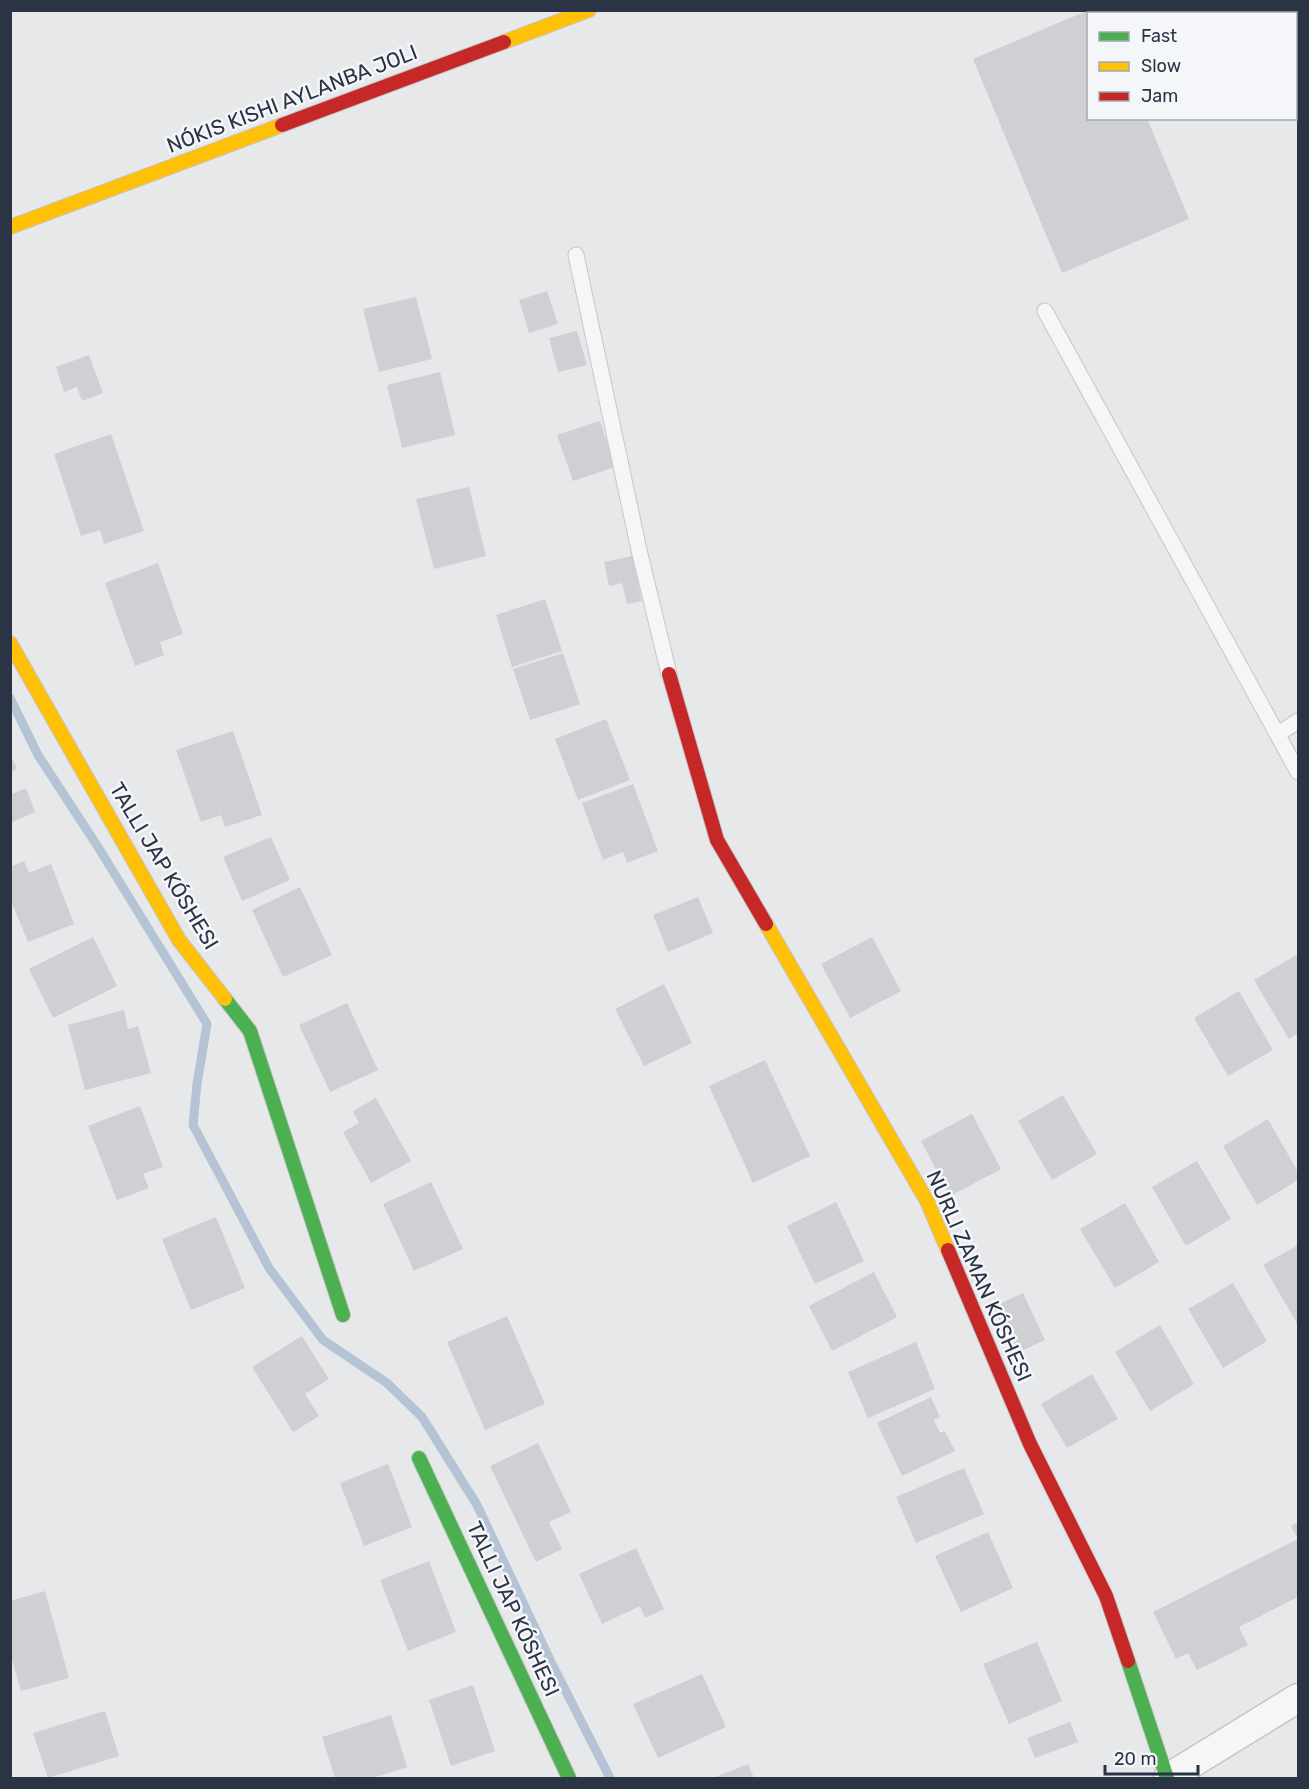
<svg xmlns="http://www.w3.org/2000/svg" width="1309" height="1789" font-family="Rubik,sans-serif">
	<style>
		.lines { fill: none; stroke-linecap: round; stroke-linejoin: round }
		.stream { stroke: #b4c4d5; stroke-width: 9 }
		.building { fill: #ced0d3 }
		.lane-casing { stroke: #c4c6c8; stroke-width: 17 }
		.street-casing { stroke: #c4c6c8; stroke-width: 31 }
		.fast-casing { stroke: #c4c6c8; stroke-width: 16 }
		.slow-casing { stroke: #c4c6c8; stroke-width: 16 }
		.jam-casing { stroke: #c4c6c8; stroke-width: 16 }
		.lane { stroke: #f5f6f7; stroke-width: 15 }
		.street { stroke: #f5f6f7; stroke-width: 28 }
		.fast { stroke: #4caf50; stroke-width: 14 }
		.slow { stroke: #ffc107; stroke-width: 14 }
		.jam { stroke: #c62828; stroke-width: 14 }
		.labels { text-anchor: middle; stroke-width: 5; stroke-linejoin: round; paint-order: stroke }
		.street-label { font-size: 21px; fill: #2b3445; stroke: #f4f6f9 }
	</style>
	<rect width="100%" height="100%" fill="#e6e8ea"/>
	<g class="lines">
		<path class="stream" d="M10,698L38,755L98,847L207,1024L197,1084L193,1125L269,1268L323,1340L387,1383L422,1417L477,1505L551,1662L610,1778"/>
	</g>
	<path class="building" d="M1089,10H1102L1104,14H1088V118H1147L1189,219L1062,273L973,59Z
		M547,291L558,324L529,333L519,300Z
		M416,297L432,359L379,372L363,309Z
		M577,331L587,365L558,372L549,338Z
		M89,355L103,393L82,401L77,387L64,392L56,367Z
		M440,372L455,435L402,448L387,385Z
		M600,421L615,467L573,481L557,435Z
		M111,434L144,531L104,544L100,530L81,536L54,454Z
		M469,487L486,556L434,569L416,499Z
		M632,556L642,601L627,604L622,583L609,586L604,562Z
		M158,563L183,634L160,642L164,655L135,666L105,583Z
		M545,599L562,651L512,667L496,615Z
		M563,653L580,704L530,720L513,669Z
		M606,719L630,780L578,800L555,739Z
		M233,731L262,815L225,827L221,815L201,822L176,750Z
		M10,754L17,769L10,772Z
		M633,784L658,851L627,863L623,852L603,860L582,803Z
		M26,788L35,812L10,823V795Z
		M271,837L290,880L242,901L223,857Z
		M24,861L29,873L51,864L74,924L28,942L10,898V867Z
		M300,887L332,955L283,977L252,910Z
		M698,897L713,933L668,952L653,915Z
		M93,937L117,986L53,1018L29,969Z
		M872,937L901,991L850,1018L821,964Z
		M1298,954V1033L1289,1039L1254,980Z
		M664,984L692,1043L644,1066L615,1009Z
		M1239,991L1273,1050L1228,1076L1194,1018Z
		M347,1003L378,1070L330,1092L299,1025Z
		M124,1010L128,1029L138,1026L151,1073L85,1090L68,1025Z
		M765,1060L810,1156L753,1183L709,1086Z
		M1063,1095L1097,1154L1052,1180L1018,1121Z
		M376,1098L411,1161L371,1183L343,1132L359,1123L353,1111Z
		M140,1106L163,1167L143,1174L149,1188L117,1200L88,1126Z
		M972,1114L1001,1169L950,1196L921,1141Z
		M1268,1119L1298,1172V1180L1257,1205L1223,1146Z
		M1197,1161L1231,1219L1186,1246L1152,1187Z
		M431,1182L463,1249L414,1271L383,1204Z
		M836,1202L864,1261L815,1284L787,1226Z
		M1125,1203L1159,1262L1115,1288L1080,1229Z
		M216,1217L245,1288L191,1310L162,1239Z
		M1298,1245V1325L1263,1265Z
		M874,1272L897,1317L832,1351L809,1306Z
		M1233,1283L1267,1341L1223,1368L1188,1309Z
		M1023,1293L1045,1340L1015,1354L993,1307Z
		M507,1316L545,1404L485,1430L447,1342Z
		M1160,1325L1194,1384L1150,1411L1115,1352Z
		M302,1336L329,1379L305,1394L319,1416L293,1432L252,1367Z
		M916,1342L935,1389L868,1418L848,1372Z
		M1092,1374L1118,1419L1067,1448L1041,1404Z
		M931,1397L940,1417L934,1420L940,1433L945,1431L955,1451L902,1476L877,1423Z
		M538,1443L571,1512L549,1522L562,1549L536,1562L490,1466Z
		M388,1464L412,1527L364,1546L340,1483Z
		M964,1468L984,1514L916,1543L896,1497Z
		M1298,1522V1597L1239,1627L1248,1645L1197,1670L1188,1653L1176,1659L1153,1612L1298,1539L1291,1526Z
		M988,1532L1013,1588L961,1612L935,1556Z
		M636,1548L664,1609L645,1618L640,1606L602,1624L579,1574Z
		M429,1561L456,1632L408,1651L380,1580Z
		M45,1591L69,1678L21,1691L10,1653V1601Z
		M1037,1642L1062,1701L1009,1724L983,1664Z
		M702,1674L726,1727L658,1758L633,1704Z
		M473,1685L495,1751L451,1766L429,1700Z
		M105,1711L119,1756L48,1778L33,1733Z
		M391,1715L407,1767L372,1778H335L322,1737Z
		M1070,1722L1078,1742L1035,1758L1027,1738Z
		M748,1764L754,1778H713Z"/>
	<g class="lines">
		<defs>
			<path id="lane" d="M576,255L639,550L669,674
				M1045,311L1298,772
				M1278,734L1298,721"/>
			<path id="street" d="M1168,1778L1298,1698"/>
			<path id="fast" d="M225,999L250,1031L343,1315
				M419,1458L569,1778
				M1128,1661L1167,1778"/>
			<path id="slow" d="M504,42L589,10
				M10,227L282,125
				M10,643L179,940L225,999
				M766,924L927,1201L948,1250"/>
			<path id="jam" d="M282,125L504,42
				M669,674L717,840L766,924
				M948,1250L1030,1444L1106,1596L1128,1661"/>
		</defs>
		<use href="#lane" class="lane-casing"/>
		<use href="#street" class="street-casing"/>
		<use href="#fast" class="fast-casing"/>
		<use href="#slow" class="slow-casing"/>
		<use href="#jam" class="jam-casing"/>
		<use href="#lane" class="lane"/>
		<use href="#street" class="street"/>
		<use href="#fast" class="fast"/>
		<use href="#slow" class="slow"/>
		<use href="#jam" class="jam"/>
	</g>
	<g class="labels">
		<g class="street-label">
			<text transform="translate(292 99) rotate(-21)" y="7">NÓKIS KISHI AYLANBA JOLI</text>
			<text transform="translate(164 866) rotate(59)" y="7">TALLI JAP KÓSHESI</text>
			<text transform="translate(979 1276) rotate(66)" y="7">NURLI ZAMAN KÓSHESI</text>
			<text transform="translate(513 1609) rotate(65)" y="7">TALLI JAP KÓSHESI</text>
		</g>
	</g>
	<rect width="1309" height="1789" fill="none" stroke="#2b3445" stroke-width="24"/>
	<rect x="1087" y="12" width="210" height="108" fill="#f4f6f9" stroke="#a4a8b1" stroke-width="1.5"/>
	<rect x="1099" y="32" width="30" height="9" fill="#4caf50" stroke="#a4a8b1" stroke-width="1.5"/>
	<text x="1141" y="42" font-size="18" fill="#2b3445">Fast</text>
	<rect x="1099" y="62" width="30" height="9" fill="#ffc107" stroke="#a4a8b1" stroke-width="1.5"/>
	<text x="1141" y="72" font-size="18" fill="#2b3445">Slow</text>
	<rect x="1099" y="92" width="30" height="9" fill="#c62828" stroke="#a4a8b1" stroke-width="1.5"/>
	<text x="1141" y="102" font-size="18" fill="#2b3445">Jam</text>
	<path d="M1105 1765v9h93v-9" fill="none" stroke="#2b3445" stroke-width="3"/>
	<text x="1114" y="1765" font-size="18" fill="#2b3445" stroke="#f4f6f9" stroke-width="4.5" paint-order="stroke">20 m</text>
</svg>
